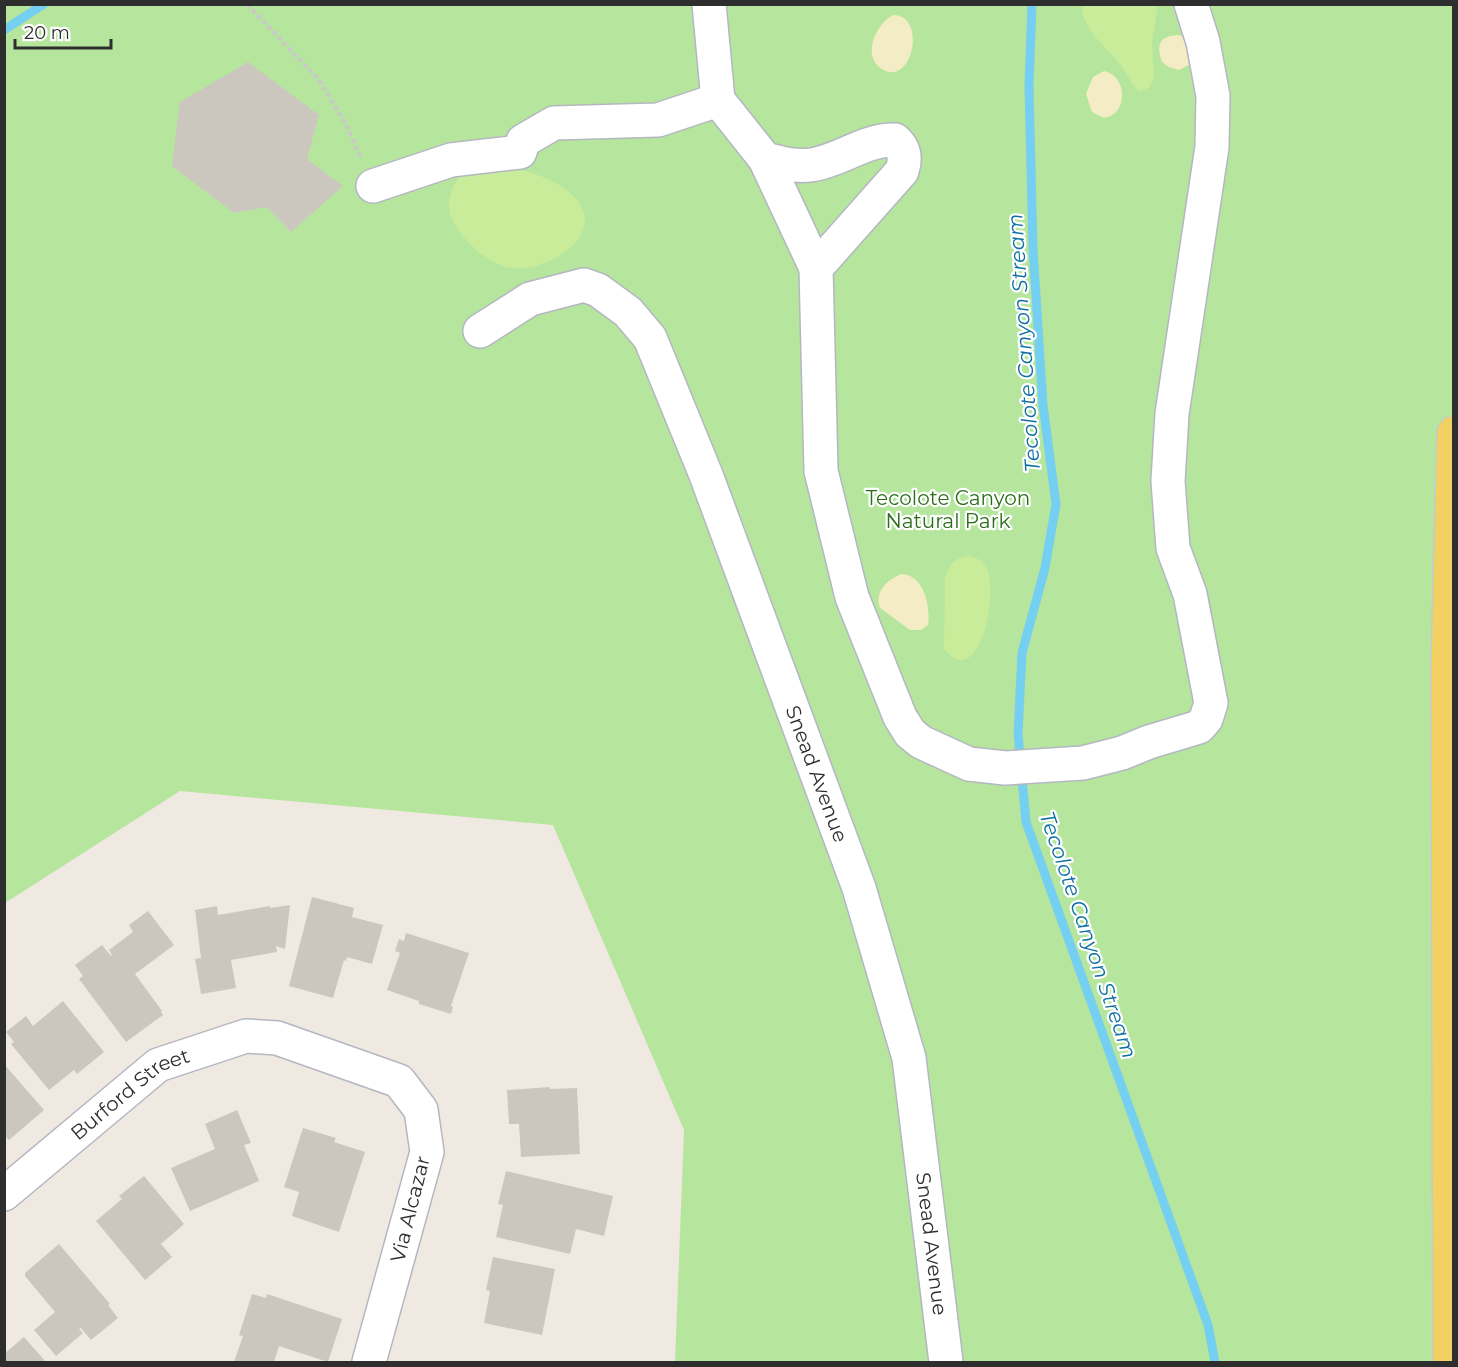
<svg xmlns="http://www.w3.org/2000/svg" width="1458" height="1367" font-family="Montserrat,sans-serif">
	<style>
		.green { fill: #b6e59e }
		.sand { fill: #f3ecc5 }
		.pitch { fill: #c9ec9a }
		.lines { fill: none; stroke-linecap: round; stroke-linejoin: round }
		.stream { stroke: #75cff0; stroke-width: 9 }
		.building { fill: #cbc7bf }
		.minor-casing { stroke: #b4b7c1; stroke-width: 36 }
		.major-casing { stroke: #c9c9c9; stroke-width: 36 }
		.path { stroke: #c9c9c9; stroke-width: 4; stroke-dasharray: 4.5 3; stroke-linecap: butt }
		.minor { stroke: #fff; stroke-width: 33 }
		.major { stroke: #f2d163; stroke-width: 33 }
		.labels { text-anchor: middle; stroke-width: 4.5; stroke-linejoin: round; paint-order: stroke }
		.park-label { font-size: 20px; fill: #2c6e1b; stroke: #fff }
		.street-label { font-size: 20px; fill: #2e2e2e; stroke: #fff }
		.water-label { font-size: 21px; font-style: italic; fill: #0d6fa3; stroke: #fff }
	</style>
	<rect width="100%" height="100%" fill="#efe9e1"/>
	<path class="green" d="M5,5H1453V1362H675L684,1130L553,825L180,791L5,903Z"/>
	<path class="sand" d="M893,15C928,15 912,88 882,69C861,56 876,24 893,15Z
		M1178,35L1185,37L1191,64L1179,70L1169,67L1162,62C1156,45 1159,36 1178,35Z
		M1104,71C1128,76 1128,115 1104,118L1092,112L1086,94L1093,77Z
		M902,574C924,575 931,607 928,625L921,630H910L880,608C874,593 887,579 902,574Z"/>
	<path class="pitch" d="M1082,5H1158L1152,43L1154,77L1149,88L1140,91L1136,89C1130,81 1126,72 1120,64C1106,46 1082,30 1082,5Z
		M501,165C525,171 550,176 569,192C618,232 542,279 503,266C485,260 467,243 457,228C444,209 448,192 461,174Z
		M969,556C977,557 983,562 987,569C999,592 980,693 944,649L945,578C948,565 955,557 969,556Z"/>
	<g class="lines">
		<path class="stream" d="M1032,4L1029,86L1033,249L1043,405L1056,504L1045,568L1022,653L1018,734L1026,822L1208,1325L1215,1362
			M4,30L44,4"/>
	</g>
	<path class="building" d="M248,62L319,115L307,159L343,186L291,232L266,207L234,213L172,166L180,102Z
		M312,897L354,908L352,917L383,925L372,964L347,957L346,961L344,960L333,998L289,986Z
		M290,905L285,949L276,946L277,952L231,960L236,988L201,994L195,959L201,958L195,910L217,906L218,915L270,906V908Z
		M148,911L174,945L135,974L162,1011L161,1012L163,1015L126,1042L79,979L83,976L75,965L102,945L111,956L112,955L109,950L133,932L129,925Z
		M406,933L469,953L451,1006L453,1007L451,1014L419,1004V1001L387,990L400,953L395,951L399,939L404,941Z
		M63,1001L104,1052L77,1074L74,1070L49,1090L11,1044L14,1042L6,1032L26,1016L33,1026Z
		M4,1064L44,1110L9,1140L4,1135Z
		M550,1087V1089L577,1088L580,1154L521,1157L519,1124H509L507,1090Z
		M237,1110L251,1143L244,1145L259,1181L190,1211L171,1168L215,1149L205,1124Z
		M303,1128L336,1138L334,1142L365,1152L339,1232L292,1216L299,1192L284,1187Z
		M506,1171L613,1196L604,1236L576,1229L570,1254L496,1237L503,1205L498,1204Z
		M144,1176L184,1224L161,1244L172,1257L145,1280L96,1221L122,1199L119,1196Z
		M59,1244L110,1304L108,1305L118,1318L91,1340L81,1328L79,1329L83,1333L56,1356L34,1330L55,1312L25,1276V1273Z
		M493,1257L555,1269L542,1335L484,1323L490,1291L486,1290Z
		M252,1294L266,1298L267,1294L342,1319L328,1362L279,1346L274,1362H234L243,1336L239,1335Z
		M24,1337L46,1362H4V1354Z"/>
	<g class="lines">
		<defs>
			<g id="minor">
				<path d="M709,4L718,100"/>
				<path d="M765,159L816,268"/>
				<path d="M373,186L451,160L520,152L523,141L554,123L658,120L718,100L765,159C780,163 795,167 811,165C840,161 865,139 895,140C905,149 906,159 902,171L816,268L821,471L852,597L900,717L910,733L921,742L969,764L1005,768L1083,763L1122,753L1149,742L1199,727L1206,719L1211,703L1190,594L1173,548L1168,481L1172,414L1212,147L1213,96L1203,42L1191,4"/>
				<path id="s1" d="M480,331L530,299L584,285L598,290L628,312L650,338L706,475L859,888L909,1058L946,1362"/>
				<path id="s2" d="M4,1194L158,1065L246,1036L277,1038L399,1081L421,1110L427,1152L369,1362"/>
			</g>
			<path id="major" d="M1450,1362L1448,671L1454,433"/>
		</defs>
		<use href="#minor" class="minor-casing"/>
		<use href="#major" class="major-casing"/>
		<path class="path" d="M247,4L319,80L346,124L360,157"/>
		<use href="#minor" class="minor"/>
		<use href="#major" class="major"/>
	</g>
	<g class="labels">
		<g class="park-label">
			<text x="948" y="505">Tecolote Canyon<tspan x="948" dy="23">Natural Park</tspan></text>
		</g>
		<g class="street-label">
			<text dy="7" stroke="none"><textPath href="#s1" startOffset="668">Snead Avenue</textPath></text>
			<text dy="7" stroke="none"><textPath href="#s2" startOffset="162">Burford Street</textPath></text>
			<text transform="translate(410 1209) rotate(-76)" y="7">Via Alcazar</text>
			<text dy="7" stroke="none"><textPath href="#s1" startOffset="1154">Snead Avenue</textPath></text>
		</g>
		<g class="water-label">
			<text transform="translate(1024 343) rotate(-94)" y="7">Tecolote Canyon Stream</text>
			<text transform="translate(1088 935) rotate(71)" y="7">Tecolote Canyon Stream</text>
		</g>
	</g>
	<rect width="1458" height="1367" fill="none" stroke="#2e2e2e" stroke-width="12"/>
	<path d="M15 39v9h96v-9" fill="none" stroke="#2e2e2e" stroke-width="3"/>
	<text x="24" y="39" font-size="18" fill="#2e2e2e" stroke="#ffffff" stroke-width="4.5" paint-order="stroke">20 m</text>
</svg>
